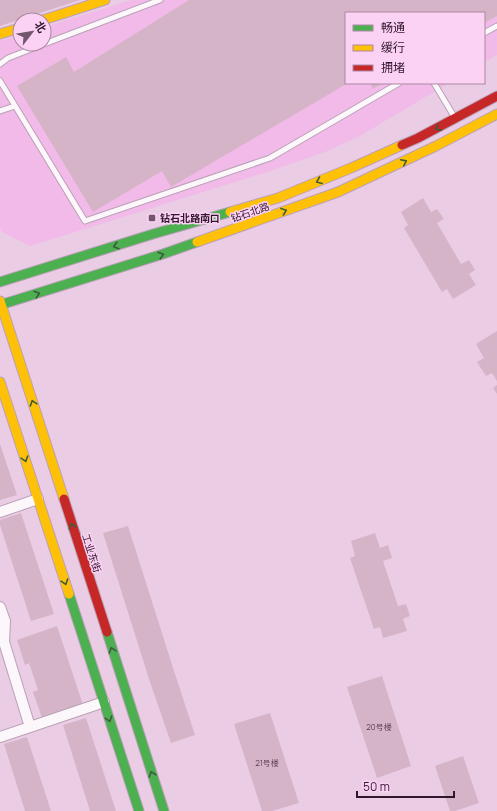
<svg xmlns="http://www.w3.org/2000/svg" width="497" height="811" font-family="Manrope,'Noto Sans SC',sans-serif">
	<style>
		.built { fill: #f1bae8 }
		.building { fill: #d6b4c8 }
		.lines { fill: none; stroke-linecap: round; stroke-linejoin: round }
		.lane-casing { stroke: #baa1b6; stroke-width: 7 }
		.street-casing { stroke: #baa1b6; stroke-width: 12 }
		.fast-casing { stroke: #baa1b6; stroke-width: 11 }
		.slow-casing { stroke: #baa1b6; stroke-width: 11 }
		.jam-casing { stroke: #baa1b6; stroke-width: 11 }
		.lane { stroke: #fcf7fb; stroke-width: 5 }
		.street { stroke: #fcf7fb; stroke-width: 10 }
		.fast { stroke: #4caf50; stroke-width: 9 }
		.slow { stroke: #ffc107; stroke-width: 9 }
		.jam { stroke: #c62828; stroke-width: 9 }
		.oneway { stroke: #3d5b3d }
		.poi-dot { fill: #72566d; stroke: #fcd2f4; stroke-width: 1.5 }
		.labels { text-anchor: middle; stroke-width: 3; stroke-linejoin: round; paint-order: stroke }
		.number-label { font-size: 8px; fill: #5d4156 }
		.street-label { font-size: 10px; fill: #31172d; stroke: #fcd2f4 }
		.poi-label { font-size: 10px; font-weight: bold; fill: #31172d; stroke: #fcd2f4; text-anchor: start }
	</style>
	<rect width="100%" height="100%" fill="#eacce5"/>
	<path class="built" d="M131,0H497V55L484,62V13H346V83H449L358,137L325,152L264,173L30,246L2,232L0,228V41L20,35V44H44V27Z"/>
	<path class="building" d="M0,0H80L0,26Z
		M189,0H497V16L484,23V13H346V83H348L171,187L162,171L93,212L17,86L66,57L74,72Z
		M370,83H383L373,89Z
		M423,198L431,212L437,209L444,219L437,223L461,264L469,260L475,270L469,274L476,285L453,299L447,289L442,292L404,228L408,225L401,212Z
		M497,331V381L492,373L486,376L477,362L484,358L476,344Z
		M497,385V394L493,388Z
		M0,444L17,495L0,500Z
		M21,513L54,614L31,621L0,525V520Z
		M128,526L174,671L195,735L171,743L149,679L103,533Z
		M375,533L380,548L388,545L392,558L383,561L398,606L406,604L410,616L403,619L407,631L383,638L380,627L374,629L350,558L355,556L351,541Z
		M57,626L83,705L42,718L33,692L38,690L29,663L25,665L17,640Z
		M382,676L411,766L377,778L347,687Z
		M270,713L299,803L272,811H262L234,724Z
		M86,718L116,811H90L63,725Z
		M27,737L51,811H25L4,744Z
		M463,756L479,803L455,811H450L435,766Z"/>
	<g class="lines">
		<defs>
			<path id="lane" d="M484,33L497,26
				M44,44L160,0
				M0,64L8,58L44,44
				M0,81L85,221L270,158L399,83
				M434,83L455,118
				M0,111L15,106"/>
			<path id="street" d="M0,512L38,499
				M0,607L5,621L4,642L30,727L0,737
				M30,727L104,702"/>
			<path id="fast" d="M0,282L153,234L230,212
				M0,305L163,254L197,242
				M69,594L139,811
				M107,632L164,811"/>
			<path id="slow" d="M43,20L105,0
				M0,34L20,28
				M230,212L278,198L351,168L402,145
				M197,242L338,192L436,146L497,114
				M0,301L64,499
				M0,382L69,594"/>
			<path id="jam" d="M402,145L418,138L497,96
				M64,499L107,632"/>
		</defs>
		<use href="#lane" class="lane-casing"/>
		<use href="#street" class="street-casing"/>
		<use href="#fast" class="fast-casing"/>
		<use href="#slow" class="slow-casing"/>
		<use href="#jam" class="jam-casing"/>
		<use href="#lane" class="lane"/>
		<use href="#street" class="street"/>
		<use href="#fast" class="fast"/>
		<use href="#slow" class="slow"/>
		<use href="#jam" class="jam"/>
	</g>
	<defs><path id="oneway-chevron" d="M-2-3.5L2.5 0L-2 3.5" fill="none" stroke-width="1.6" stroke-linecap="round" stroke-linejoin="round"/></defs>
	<g class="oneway">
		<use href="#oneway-chevron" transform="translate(438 128) rotate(153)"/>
		<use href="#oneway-chevron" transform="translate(404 162) rotate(-26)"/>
		<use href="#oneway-chevron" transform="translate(319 181) rotate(158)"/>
		<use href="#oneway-chevron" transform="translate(284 211) rotate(-20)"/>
		<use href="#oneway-chevron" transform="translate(116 246) rotate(163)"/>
		<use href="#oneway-chevron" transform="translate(161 255) rotate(-18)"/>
		<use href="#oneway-chevron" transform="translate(37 294) rotate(-18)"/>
		<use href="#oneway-chevron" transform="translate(33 403) rotate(-108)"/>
		<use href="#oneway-chevron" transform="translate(25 459) rotate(72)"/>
		<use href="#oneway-chevron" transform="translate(72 526) rotate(-108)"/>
		<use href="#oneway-chevron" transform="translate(65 582) rotate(72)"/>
		<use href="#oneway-chevron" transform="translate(112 650) rotate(-108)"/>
		<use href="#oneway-chevron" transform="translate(109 719) rotate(72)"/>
		<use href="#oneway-chevron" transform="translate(152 774) rotate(-108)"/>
	</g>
	<rect class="poi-dot" x="148" y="214" width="8" height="8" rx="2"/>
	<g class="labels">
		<g class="number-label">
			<text x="379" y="730">20号楼</text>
			<text x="267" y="766">21号楼</text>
		</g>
		<g class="street-label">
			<text transform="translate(250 212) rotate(-19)" y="4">钻石北路</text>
			<text transform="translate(92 553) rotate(72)" y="4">工业东街</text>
		</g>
		<g class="poi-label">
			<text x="160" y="222">钻石北路南口</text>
		</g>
	</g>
	<rect x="345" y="12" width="140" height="72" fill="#fcd2f4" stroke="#ab87a4"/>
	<rect x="353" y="25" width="20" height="6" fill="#4caf50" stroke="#ab87a4"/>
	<text x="381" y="32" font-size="12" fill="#31172d">畅通</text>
	<rect x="353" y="45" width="20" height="6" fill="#ffc107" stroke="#ab87a4"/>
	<text x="381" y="52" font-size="12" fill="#31172d">缓行</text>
	<rect x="353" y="65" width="20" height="6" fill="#c62828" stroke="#ab87a4"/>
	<text x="381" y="72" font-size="12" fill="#31172d">拥堵</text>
	<g transform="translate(32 32) rotate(59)"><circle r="19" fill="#fcd2f4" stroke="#ab87a4"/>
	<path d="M0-3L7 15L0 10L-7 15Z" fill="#72566d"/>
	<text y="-6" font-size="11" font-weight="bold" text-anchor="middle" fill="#31172d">北</text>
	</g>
	<path d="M357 791v6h97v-6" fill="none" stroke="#31172d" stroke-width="2"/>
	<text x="363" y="791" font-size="12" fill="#31172d" stroke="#fcd2f4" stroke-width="3" paint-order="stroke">50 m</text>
</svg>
